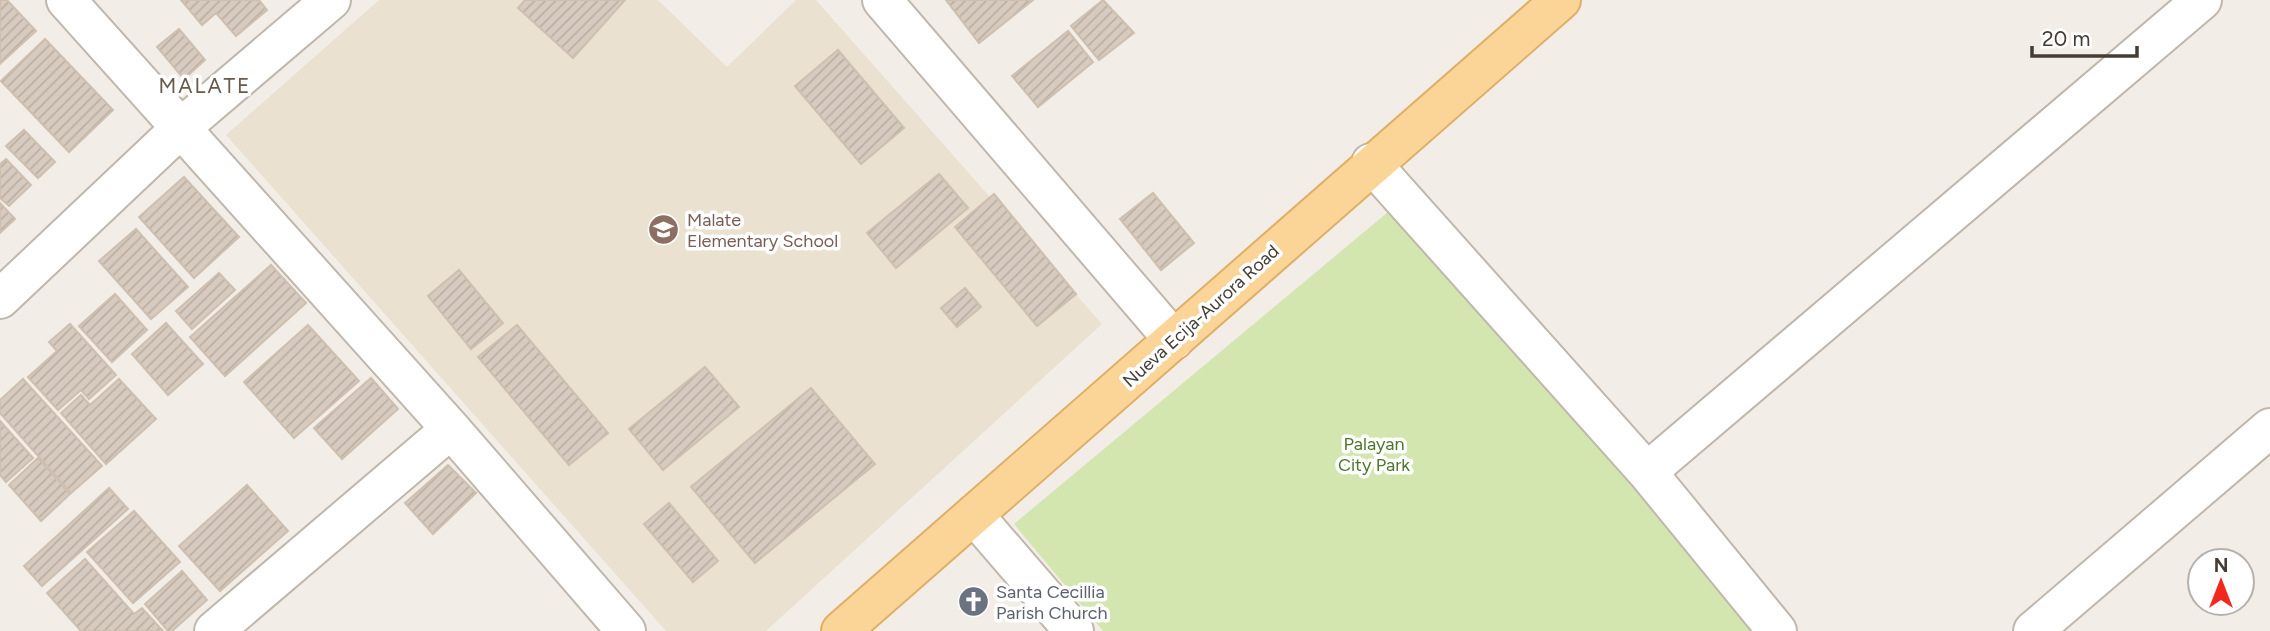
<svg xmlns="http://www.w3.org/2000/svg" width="2270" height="631" font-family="Figtree,sans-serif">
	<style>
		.education { fill: #ebe1d0 }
		.park { fill: #d3e6b0 }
		.building { fill: url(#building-hatch); stroke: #cebfaf; stroke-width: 2 }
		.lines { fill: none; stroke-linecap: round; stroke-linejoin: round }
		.minor-casing { stroke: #c0b7ac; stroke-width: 42 }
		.major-casing { stroke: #dfaf67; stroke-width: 42 }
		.minor { stroke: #fff; stroke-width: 38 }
		.major { stroke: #fbd497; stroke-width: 38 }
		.labels { text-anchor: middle; stroke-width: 7; stroke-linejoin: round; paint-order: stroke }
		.education-label { font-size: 18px; fill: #785e54; stroke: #fff; text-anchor: start }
		.street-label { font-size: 18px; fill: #453d35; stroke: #fff }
		.park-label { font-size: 18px; fill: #4e752b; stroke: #fff }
		.worship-label { font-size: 18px; fill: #5b616d; stroke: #fff; text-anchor: start }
		.quarter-label { font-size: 21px; letter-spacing: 2px; fill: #675a4d; stroke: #fff }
	</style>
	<defs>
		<pattern id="building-hatch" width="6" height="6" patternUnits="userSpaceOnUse" patternTransform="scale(1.75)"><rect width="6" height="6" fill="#d7cbbf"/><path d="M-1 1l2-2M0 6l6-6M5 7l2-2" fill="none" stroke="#baafa5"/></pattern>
	</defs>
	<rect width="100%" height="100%" fill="#f2ede6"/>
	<path class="education" d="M379,0H658L727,67L796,0H816L1102,324L766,631H666L226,135Z"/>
	<path class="park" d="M1394,207L1758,631H1103L1014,524Z"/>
	<path class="building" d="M0,0H7L36,31L0,64Z
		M181,0H259L267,10L236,36L216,13L202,25Z
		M525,0H625L573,58L518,8Z
		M946,0H1033L979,43Z
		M1103,0L1134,33L1099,60L1071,26Z
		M179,29L205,60L184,79L157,47Z
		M1068,31L1093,62L1038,107L1012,76Z
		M45,39L113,110L69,152L1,81Z
		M838,50L904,128L861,164L795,86Z
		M24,130L55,162L38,178L6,146Z
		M6,159L31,185L9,206L0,198V164Z
		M939,174L968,208L896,268L867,233Z
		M184,177L239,237L194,278L139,217Z
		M1153,193L1194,243L1161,270L1120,219Z
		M994,194L1076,294L1037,326L955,227Z
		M0,203L15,219L0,233Z
		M136,229L188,287L151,319L99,261Z
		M271,265L306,303L225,376L190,337Z
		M459,270L503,323L471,349L428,296Z
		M219,273L235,290L192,329L176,311Z
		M965,288L981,307L957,327L941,308Z
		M115,294L147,330L112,362L79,326Z
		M166,323L203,364L168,395L132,354Z
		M70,324L116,375L89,399L81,390L58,410L28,377L57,351L49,342Z
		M308,325L359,381L294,438L244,382Z
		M517,325L608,433L569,465L478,357Z
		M705,367L739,407L663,470L629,429Z
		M371,378L398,409L342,459L314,428Z
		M23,379L102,466L71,493L0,413V400Z
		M119,379L156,419L106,464L61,413L81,395L90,405Z
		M811,388L875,464L755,563L691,487Z
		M0,421L33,458L6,482L0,475Z
		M38,458L70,494L41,521L9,485Z
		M448,465L476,493L433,534L405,503Z
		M247,485L288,531L220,591L179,546Z
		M109,488L128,509L42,586L24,566Z
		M669,503L718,561L693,582L644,524Z
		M134,511L180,562L133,603L87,552Z
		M85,559L134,614L142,608L163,631H81L47,593Z
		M182,571L207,600L172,631H168L145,604Z"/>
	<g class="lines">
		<defs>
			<path id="minor" d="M66,0L451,429L626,631
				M882,0L1174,340
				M1371,163L1647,472L1777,631
				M0,299L183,126L331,0
				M1647,472L2202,0
				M974,515L1074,631
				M214,631L451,429
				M2033,631L2270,428"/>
			<path id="major" d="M841,631L1561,0"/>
		</defs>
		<use href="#minor" class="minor-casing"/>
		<use href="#major" class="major-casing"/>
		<use href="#minor" class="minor"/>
		<use href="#major" class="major"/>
	</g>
	<defs>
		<symbol id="school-disc" viewBox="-11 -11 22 22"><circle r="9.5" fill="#8d6e63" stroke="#fff"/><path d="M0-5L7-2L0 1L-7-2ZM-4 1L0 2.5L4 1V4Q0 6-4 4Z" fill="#fff"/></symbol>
		<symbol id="church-disc" viewBox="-11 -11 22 22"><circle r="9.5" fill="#6b7280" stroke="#fff"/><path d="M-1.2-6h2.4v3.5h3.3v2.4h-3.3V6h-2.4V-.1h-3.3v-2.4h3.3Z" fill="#fff"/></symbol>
	</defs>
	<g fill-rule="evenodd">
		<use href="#school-disc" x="646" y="212" width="35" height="35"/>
		<use href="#church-disc" x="956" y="584" width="35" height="35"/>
	</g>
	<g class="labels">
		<g class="education-label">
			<text x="687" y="226">Malate<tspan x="687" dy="21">Elementary School</tspan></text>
		</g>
		<g class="street-label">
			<text transform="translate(1201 316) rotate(-42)" y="6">Nueva Ecija-Aurora Road</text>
		</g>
		<g class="park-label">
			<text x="1374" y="450">Palayan<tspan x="1374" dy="21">City Park</tspan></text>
		</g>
		<g class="worship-label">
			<text x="996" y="598">Santa Cecillia<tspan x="996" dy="21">Parish Church</tspan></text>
		</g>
		<g class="quarter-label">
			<text x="205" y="93">MALATE</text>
		</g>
	</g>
	<g transform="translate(2221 582)"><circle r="33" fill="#ffffff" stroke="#b5b1ae" stroke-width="2"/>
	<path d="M0-5L12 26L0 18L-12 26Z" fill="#f3271d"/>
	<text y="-10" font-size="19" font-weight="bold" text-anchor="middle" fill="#453d35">N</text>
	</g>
	<path d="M2032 46v10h105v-10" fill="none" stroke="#453d35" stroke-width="3.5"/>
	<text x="2042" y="46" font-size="21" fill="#453d35" stroke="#ffffff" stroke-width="5" paint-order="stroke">20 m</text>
</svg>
